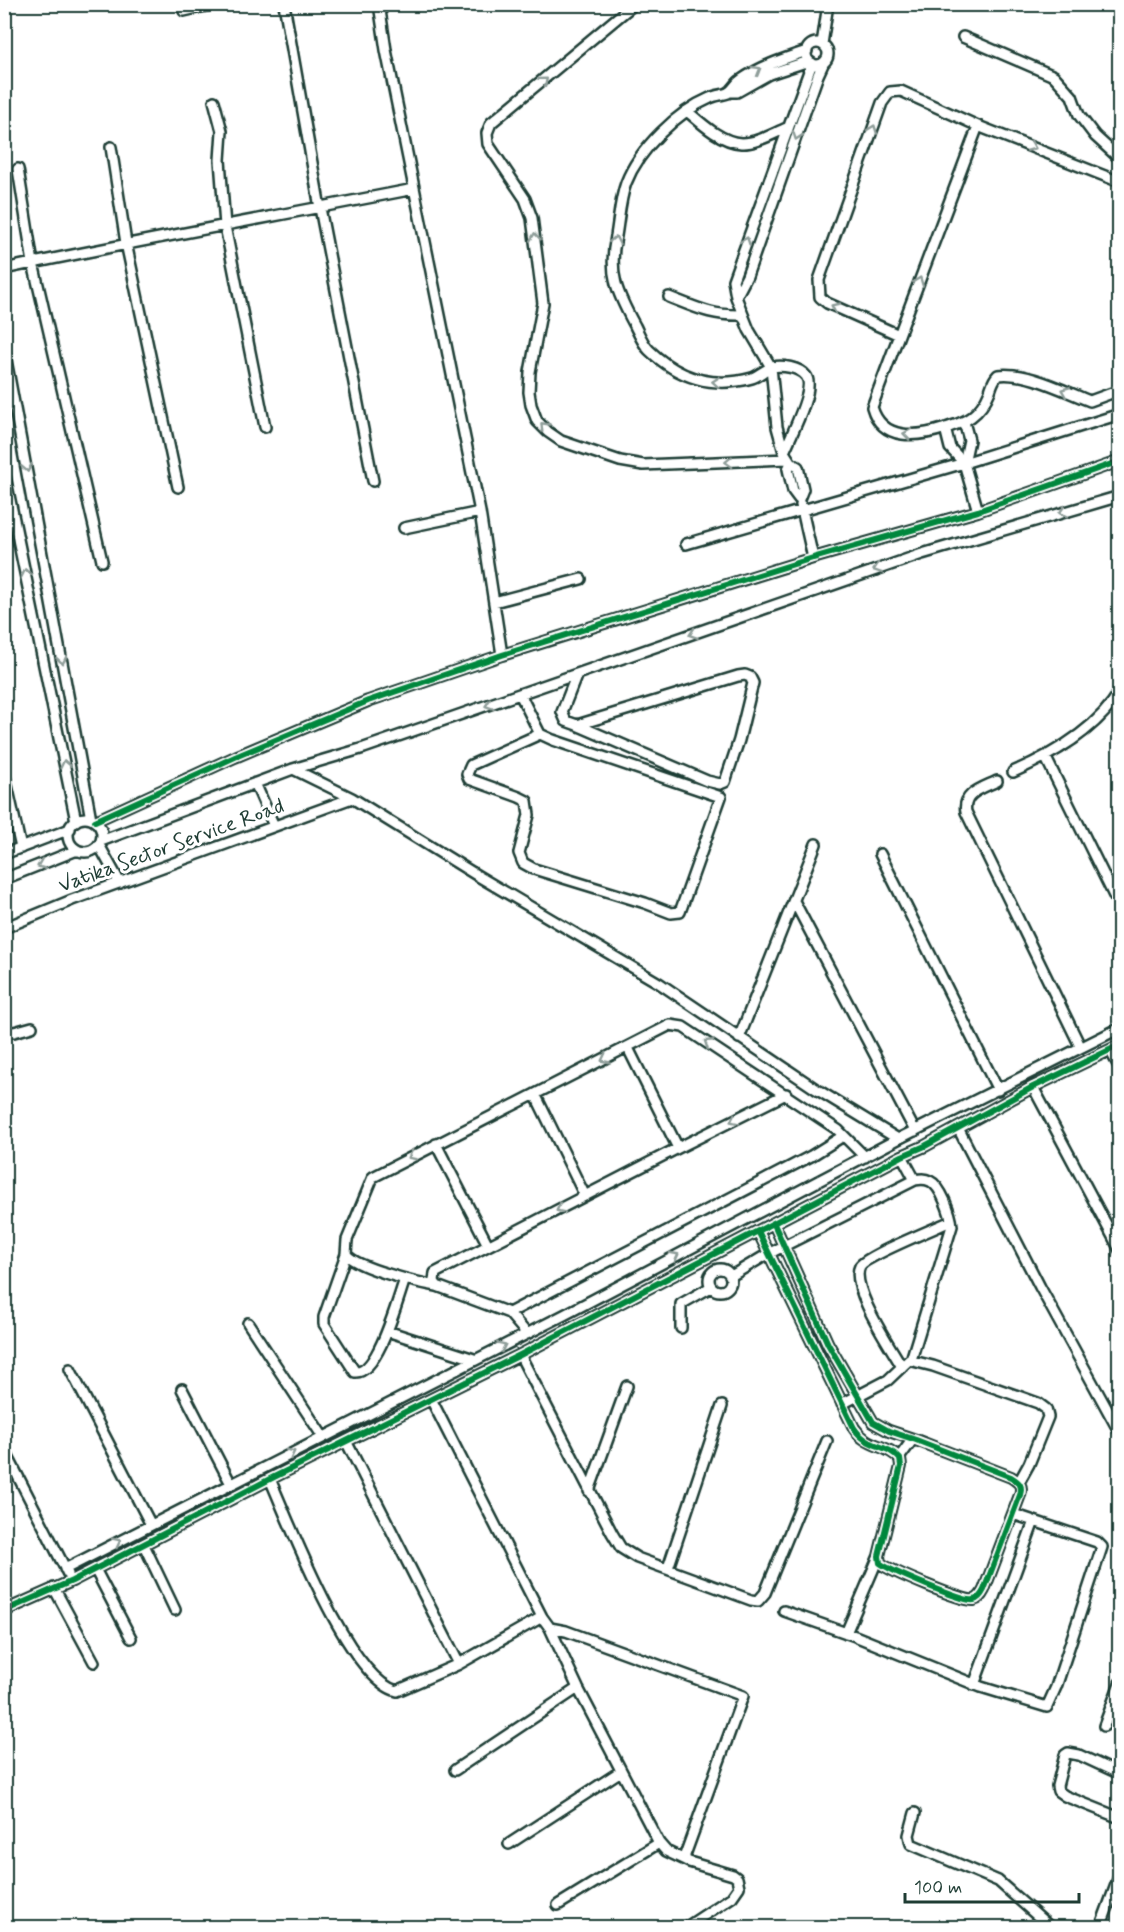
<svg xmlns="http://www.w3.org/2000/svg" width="1124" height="1932" font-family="Mynerve,sans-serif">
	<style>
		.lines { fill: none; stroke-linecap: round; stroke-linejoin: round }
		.street-casing { stroke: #1f3d34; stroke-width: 14 }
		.street { stroke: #fff; stroke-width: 9 }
		.cycleway-casing { stroke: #fff; stroke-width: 10 }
		.cycleway { stroke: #00873e; stroke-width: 6 }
		.oneway { stroke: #8f9e9a }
		.labels { text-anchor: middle; stroke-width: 6; stroke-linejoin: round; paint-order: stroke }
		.street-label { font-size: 21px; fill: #1f3d34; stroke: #fff }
	</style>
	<rect width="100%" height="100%" fill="#fff"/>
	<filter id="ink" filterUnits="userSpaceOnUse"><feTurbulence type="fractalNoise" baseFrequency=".0167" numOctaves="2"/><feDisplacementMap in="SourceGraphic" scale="12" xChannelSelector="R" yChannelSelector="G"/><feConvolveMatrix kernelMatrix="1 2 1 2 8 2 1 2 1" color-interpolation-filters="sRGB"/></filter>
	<g filter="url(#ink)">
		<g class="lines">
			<defs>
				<path id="street" d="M182,4L184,11L215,4
					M284,4L320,208L373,481
					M379,4L386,50L480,512L502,655
					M634,4L491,123L487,133L488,144L525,199L532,218L543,303L530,372L529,392L531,405L537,421L548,432L561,441L620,461L643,465L788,459
					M963,37L1054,76L1072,96L1079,115L1095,136L1120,159
					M806 54a11 11 0 1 1 22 0a11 11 0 1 1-22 0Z
					M822,44L828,4
					M729,92H737L769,74L809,61
					M214,101L222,131L220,160L225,226L265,427
					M687,111C701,123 721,142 741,143C756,144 774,133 787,128
					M111,147L126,243L178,487
					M18,169L33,263L102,561
					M1120,182L978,126L901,91L890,92L882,103L819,280L820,297L827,303L899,335L872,407C882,442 918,437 946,428C954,425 963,423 971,417C979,411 986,401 990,391C992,385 993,380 998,375C1026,371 1064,391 1090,401L1120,390
					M4,269C141,240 277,216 414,189
					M669,297C697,308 712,316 743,315
					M736,297L747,276L818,75L824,62
					M899,335L978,126
					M4,349L91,819
					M945,428L950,448L964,463L969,440L964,422
					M784,452C790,437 816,388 806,376C799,367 782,365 772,367C765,369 759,376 752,378C713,389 678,378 649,350C643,344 639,334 635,326C617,293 608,274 616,236C619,219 620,199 626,183C639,149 677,112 710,98C716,95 723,95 728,93C733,90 736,83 741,80C761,66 783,59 807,51
					M791,463L798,467L803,489L799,499L793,491L788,469L791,463L784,452L777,427L771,367L749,330L736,297L733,280L812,63
					M964,463L978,511
					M4,471L76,821
					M801,505L813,558
					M404,528L480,512
					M686,544L964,463L1120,414
					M494,602L581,579
					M577,674L562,712L566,721L577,725L707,781L720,784L725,782L739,740L753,683L750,677L745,675L738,676L577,725
					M520,694L540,734L553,740L721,797L680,912L671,913L645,903L534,869L523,863L519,853L529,815L527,801L519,797L469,779L467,774L471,765L540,734
					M1046,758L1120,908
					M293,769L352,798L478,876L659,983L816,1089L898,1139
					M4,772L21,848
					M1013,772C1052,755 1098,729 1120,691
					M997,781C983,788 962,793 966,812L1080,1046
					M255,783L274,826
					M68 835a17 17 0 1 1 34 0a17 17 0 1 1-34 0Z
					M95,821L235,757L368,701L502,655L813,558L978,511L1120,461
					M101,841L293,769L364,748L922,554L1120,496
					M99,845L120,883
					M4,854L70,829
					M880,854L998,1090
					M4,879L77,850
					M794,901L915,1131
					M4,928L72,900L352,798
					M4,1031L14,1032L32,1027
					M739,1038L816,844
					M628,1048L678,1148
					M1110,1050L1120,1068
					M1033,1087L1120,1250
					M535,1094L585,1196
					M958,1128L1040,1287L1120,1433
					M436,1144L488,1245
					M902,1156L915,1180
					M758,1231L854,1428C868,1449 886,1443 900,1459L901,1466L879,1556L880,1563C889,1570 965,1603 974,1600C979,1599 982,1594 984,1590L1020,1495C1023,1485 1019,1482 1011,1477L916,1440L889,1431L873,1422L828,1344L774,1224
					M346,1254C356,1268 419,1283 437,1286
					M709 1280a11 11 0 1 1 22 0a11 11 0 1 1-22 0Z
					M731,1276L768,1254L915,1180C920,1179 924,1178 930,1181C941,1186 951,1214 952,1226L911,1360
					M405,1279C398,1298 378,1375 355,1372L324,1324V1317L346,1254L347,1240L373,1177L670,1025L683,1027L838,1130L865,1157
					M509,1313L811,1156L843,1136
					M248,1323L323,1437
					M681,1328V1304L711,1287
					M387,1331L474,1359
					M527,1334L509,1313L437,1286L434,1281L435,1273L678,1148L786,1094
					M520,1355L612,1533L621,1548L637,1558L751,1600L758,1601L765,1593L827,1441
					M902,1367C891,1347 849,1287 860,1266C866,1256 936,1228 951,1221
					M70,1369L151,1525
					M182,1389L231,1484
					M431,1399L542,1617L550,1628L566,1631L743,1696L685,1855V1860L689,1862L733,1875L737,1878L739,1887L732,1897L685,1928
					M842,1404L888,1380L909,1360L933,1366L1038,1403L1046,1409L1048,1417L1029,1464L1019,1482
					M346,1441L459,1664L542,1617
					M4,1449L68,1574
					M899,1458L913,1439
					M270,1479C291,1526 348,1678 397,1691L459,1664
					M589,1491L627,1386
					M144,1545L175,1610
					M668,1568L722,1406
					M65,1569L564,1315L898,1139L1120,1028
					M95,1569L131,1638
					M54,1588L94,1662
					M4,1611L72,1581L270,1479L520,1355L902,1156L925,1146L1033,1087L1120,1045
					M784,1611L855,1636L981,1687L1047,1707L1056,1687L1102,1547L1097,1542L1013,1514
					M550,1628L578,1688L659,1843L666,1851L685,1860
					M846,1633L879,1556
					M974,1685L1034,1521
					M1104,1726L1120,1683
					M455,1770L578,1688
					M1120,1774L1079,1755L1068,1753L1065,1755L1057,1786L1058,1791L1065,1796L1120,1818
					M915,1813L909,1835L911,1844L998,1881L1051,1928
					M509,1844L621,1771
					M558,1905L659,1843
					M1100,1928L1120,1874"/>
			</defs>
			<use href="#street" class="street-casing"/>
			<use href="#street" class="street"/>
			<defs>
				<path id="cycleway" d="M95,821L235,757L368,701L502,655L813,558L978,511L1120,461
					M758,1231L854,1428C868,1449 886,1443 900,1459L901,1466L879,1556L880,1563C889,1570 965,1603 974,1600C979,1599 982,1594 984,1590L1020,1495C1023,1485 1019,1482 1011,1477L916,1440L889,1431L873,1422L828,1344L774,1224
					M4,1611L72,1581L270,1479L520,1355L902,1156L925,1146L1033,1087L1120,1045"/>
			</defs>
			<use href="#cycleway" class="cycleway-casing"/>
			<use href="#cycleway" class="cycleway"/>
		</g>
		<defs><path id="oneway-chevron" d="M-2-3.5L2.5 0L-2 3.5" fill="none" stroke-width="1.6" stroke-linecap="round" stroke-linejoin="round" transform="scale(1.5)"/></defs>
		<g class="oneway">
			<use href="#oneway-chevron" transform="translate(757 70) rotate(-31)"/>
			<use href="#oneway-chevron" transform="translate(544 81) rotate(-40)"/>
			<use href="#oneway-chevron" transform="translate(873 129) rotate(-70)"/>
			<use href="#oneway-chevron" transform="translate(797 136) rotate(109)"/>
			<use href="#oneway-chevron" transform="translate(1032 147) rotate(22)"/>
			<use href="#oneway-chevron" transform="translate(535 237) rotate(-97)"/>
			<use href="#oneway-chevron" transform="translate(615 240) rotate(-79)"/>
			<use href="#oneway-chevron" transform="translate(746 241) rotate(-70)"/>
			<use href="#oneway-chevron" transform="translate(919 281) rotate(-69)"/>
			<use href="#oneway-chevron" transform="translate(835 307) rotate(-155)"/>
			<use href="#oneway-chevron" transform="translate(716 382) rotate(-175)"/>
			<use href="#oneway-chevron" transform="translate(1065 391) rotate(-158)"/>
			<use href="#oneway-chevron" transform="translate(544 426) rotate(-134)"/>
			<use href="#oneway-chevron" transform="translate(907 434) rotate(-172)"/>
			<use href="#oneway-chevron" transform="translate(729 462) rotate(178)"/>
			<use href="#oneway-chevron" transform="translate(27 468) rotate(79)"/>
			<use href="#oneway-chevron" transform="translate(1063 512) rotate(164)"/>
			<use href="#oneway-chevron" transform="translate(877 569) rotate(161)"/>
			<use href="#oneway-chevron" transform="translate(26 573) rotate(-102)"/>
			<use href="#oneway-chevron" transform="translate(693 634) rotate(161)"/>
			<use href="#oneway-chevron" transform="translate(62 660) rotate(80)"/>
			<use href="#oneway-chevron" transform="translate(489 705) rotate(161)"/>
			<use href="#oneway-chevron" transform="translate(65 764) rotate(-102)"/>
			<use href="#oneway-chevron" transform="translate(41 865) rotate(158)"/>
			<use href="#oneway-chevron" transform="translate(708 1043) rotate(-147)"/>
			<use href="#oneway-chevron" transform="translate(605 1059) rotate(153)"/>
			<use href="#oneway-chevron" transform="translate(734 1120) rotate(154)"/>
			<use href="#oneway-chevron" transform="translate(412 1156) rotate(153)"/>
			<use href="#oneway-chevron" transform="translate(560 1209) rotate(153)"/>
			<use href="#oneway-chevron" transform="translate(675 1256) rotate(-28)"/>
			<use href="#oneway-chevron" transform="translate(502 1346) rotate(-26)"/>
			<use href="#oneway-chevron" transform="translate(291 1453) rotate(-27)"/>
			<use href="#oneway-chevron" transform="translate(117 1542) rotate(-27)"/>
		</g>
	</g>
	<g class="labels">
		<g class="street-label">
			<text transform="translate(171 845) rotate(-20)" y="7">Vatika Sector Service Road</text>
		</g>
	</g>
	<rect width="1124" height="1932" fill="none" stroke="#fff" stroke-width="24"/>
	<rect x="12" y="12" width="1100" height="1908" fill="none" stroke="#1f3d34" stroke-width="2" filter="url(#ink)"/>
	<path d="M905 1893v9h174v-9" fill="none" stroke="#1f3d34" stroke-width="3"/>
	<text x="914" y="1893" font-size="18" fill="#1f3d34" stroke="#ffffff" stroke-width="4.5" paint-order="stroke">100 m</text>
</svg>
